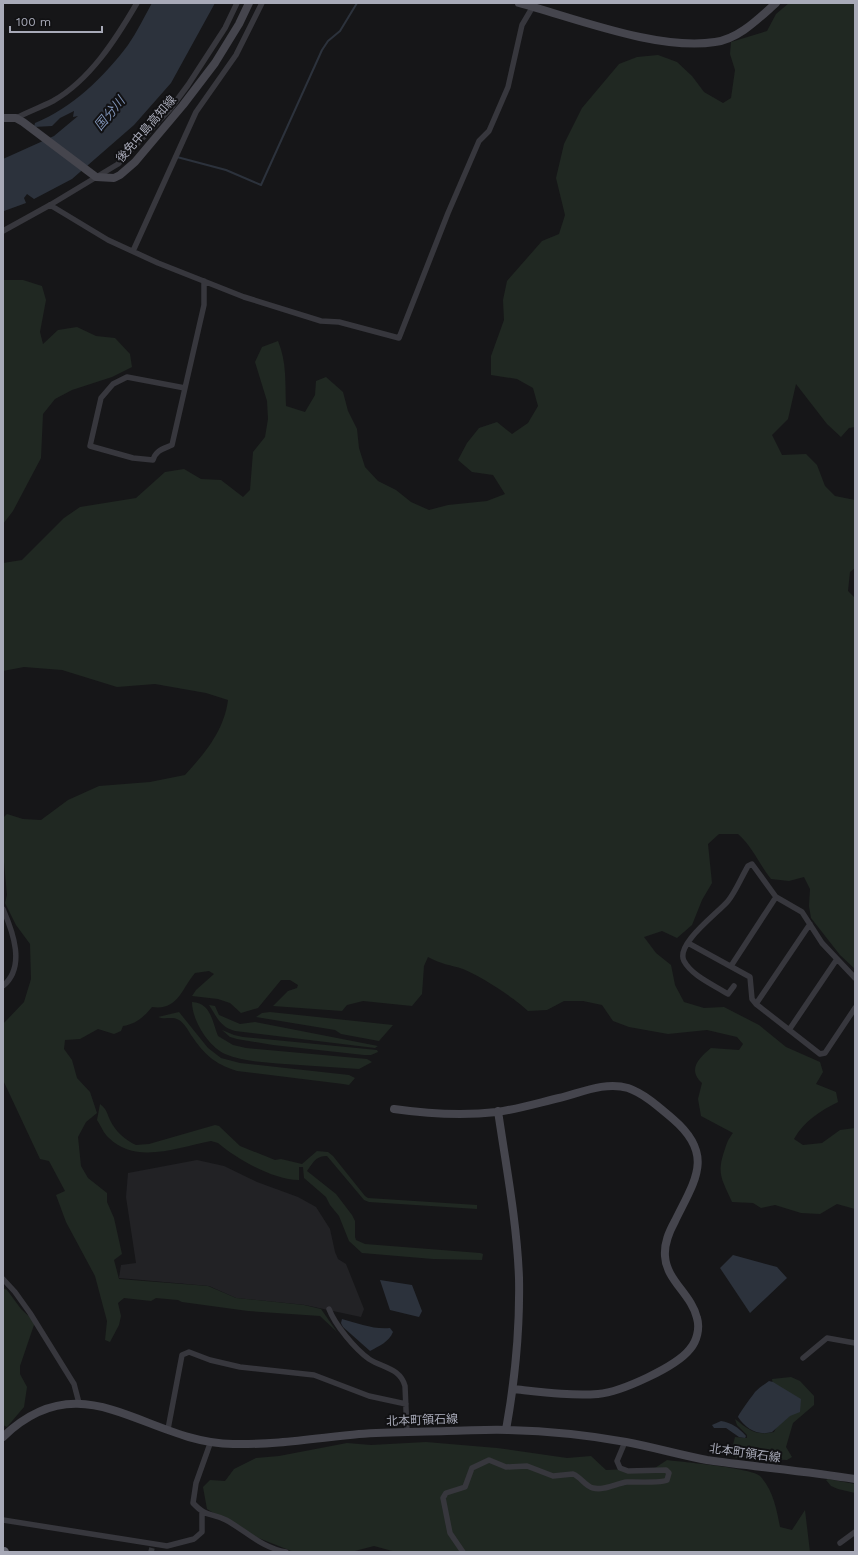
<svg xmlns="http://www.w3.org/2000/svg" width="858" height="1555" font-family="'Work Sans','Noto Sans JP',sans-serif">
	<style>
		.built { fill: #222225 }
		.green { fill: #202822 }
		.water { fill: #2c323c }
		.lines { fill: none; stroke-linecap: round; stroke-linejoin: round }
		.stream { stroke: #2c323c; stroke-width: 2 }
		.street-tunnel { stroke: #333438; stroke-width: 5.5; stroke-dasharray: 5.5 3; stroke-linecap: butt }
		.street { stroke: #37373d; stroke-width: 5.5 }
		.secondary { stroke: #45454d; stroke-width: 8 }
		.highway { stroke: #63646e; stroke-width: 10 }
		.labels { text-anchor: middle; stroke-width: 4; stroke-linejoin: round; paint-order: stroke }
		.street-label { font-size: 12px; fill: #a8aab8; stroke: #111113 }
		.water-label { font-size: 13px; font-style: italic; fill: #7e91b4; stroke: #111113 }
	</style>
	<rect width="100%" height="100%" fill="#161618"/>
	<path class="built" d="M197,1160L224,1166L257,1182L298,1197L316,1207L330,1229L335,1252L338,1259L346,1264L364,1309L361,1317L305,1305L236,1298L209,1286L119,1278L121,1265L136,1263L126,1197L128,1173Z"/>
	<path class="green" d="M789,3H855V427L849,428L841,437L827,424L796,384L788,419L772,435L782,455L806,454L817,465L825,486L835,496L855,500V568L850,572L848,591L855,598V969L840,955L811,918L809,906L810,889L804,877L789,881L771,879C759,864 752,846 738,834H719L708,844L712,883L702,900L692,925L677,938L662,931L644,937L656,953L671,965L675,985L684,1002L704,1008L724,1007L759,1025L786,1047L820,1062L823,1072L816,1084L836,1092L838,1102C820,1111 804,1121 794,1139L803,1145L822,1143L840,1130L855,1128V1209L837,1204L820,1214L801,1213L775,1205L761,1208L753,1203L732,1202C722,1179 716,1174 725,1149C727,1142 729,1138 733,1133L701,1116L698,1099L702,1083C687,1069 699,1058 711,1048L739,1050L743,1044L737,1037L707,1030L668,1034L629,1027L613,1021L602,1005L583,1001H564L547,1010L528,1011C516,999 479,975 463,969C451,965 440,964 428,957L424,966L422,994L412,1006L363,1001L347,1005L342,1011L273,1006L288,991L297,988L298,985L290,980H281L258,1008L241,1013L230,1003L218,999L192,996L196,990L214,974L209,971L195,973C182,988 178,1011 152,1007C144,1017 136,1024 123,1026L121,1031L114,1034L98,1029L80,1039L65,1040L64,1049L72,1060L77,1078L90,1092L97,1113L86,1122L78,1137L81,1166L88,1178L107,1193V1202L114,1218L122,1254L114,1260L119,1279L208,1286L236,1298L304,1305L321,1309L337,1332L320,1316L248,1311L182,1302L178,1300L156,1298L151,1301L124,1298L118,1303L121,1316L119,1325L110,1342L105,1340L107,1321L95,1276L66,1222L56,1195L65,1191L49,1161L40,1159L3,1080V1024L24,1002L31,979L30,944L16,925L5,903L7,895L3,851V818L7,814L23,819L41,820L68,800L99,786L150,782L185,775C205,753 224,731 228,700L206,693L155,684L117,687L62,670L24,667L3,671V563L22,560L64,518L80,507L136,498L165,472L184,469L201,479L221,480L243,497L250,490L253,452L265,437L268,419L267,401L255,362L262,347L278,341C287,362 285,384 286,406L305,412L315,395L316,381L326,377L343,392L348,411L357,429L359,448L365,467L378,481L396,490L411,502L429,510L448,505L487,501L505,494L493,475L472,472L458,460L467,443L479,428L497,422L512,434L528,423L538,406L533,388L517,379L491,375V356L504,320L503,300L507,281L542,241L559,234L565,215L556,178L564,144L582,108L619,64L637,57L658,55L677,62L692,76L704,92L723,103L731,98L735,70L730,54L731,42L767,31L776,14Z
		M3,280H23L42,286L46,300L40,332L43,344L58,330L77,327L96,336L115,338L130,354L132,367L112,377L72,390L55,399L43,414L41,458L13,511L3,524Z
		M192,1002C211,1003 212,1021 218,1036L233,1045L246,1048L367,1059L372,1062L359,1069C334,1067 310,1066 285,1064C265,1062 244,1062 225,1054C208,1046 192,1020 192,1002Z
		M209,1005L215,1006L219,1015L240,1024L255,1022L378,1046L375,1048L235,1031C220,1027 217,1017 209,1005Z
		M179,1012L208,1048L221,1058L240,1063L349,1075L355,1078L349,1085L343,1084L237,1071C213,1063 205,1055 191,1035C188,1030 184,1023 179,1020C172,1016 165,1020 158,1017Z
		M270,1012L393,1025L379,1041L341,1034L335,1030L256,1017L262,1013Z
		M222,1030L234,1035L243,1037L377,1050L378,1052L371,1055H364L273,1045L237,1039L230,1037Z
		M100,1104C108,1111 106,1112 110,1120C115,1131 125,1140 136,1145L149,1144L215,1125L219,1126L240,1146L275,1160L281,1159L302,1164L317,1151L328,1152L333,1156L365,1196L368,1198L477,1205V1209L369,1202L364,1200L327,1156C316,1155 312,1164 307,1171L336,1194L352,1215L355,1221V1237L356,1240L365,1244L480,1253L483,1254L482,1260L433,1259L362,1253L349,1241L339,1216L330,1205L326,1197L304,1178L303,1167H299V1180C273,1180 237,1159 218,1143L211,1141C179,1147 136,1165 109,1138C104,1134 101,1126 97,1120Z
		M3,1288L7,1290L21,1309L35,1322L20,1366V1374L27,1387L24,1407L7,1427L3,1425Z
		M791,1377L800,1381L814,1396V1405L793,1423L786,1447L792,1457L787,1460C779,1460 772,1458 764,1457C751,1456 737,1462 726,1453L733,1445L735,1437L747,1438V1435L737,1425L735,1419C749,1430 755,1436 774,1432L778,1424L772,1379Z
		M426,1442L497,1448L567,1458L591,1456L606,1470L655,1468L667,1460C682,1462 752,1468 760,1476C773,1489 777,1511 780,1527L792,1530L805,1510L810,1552H396L374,1546L351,1552H294L246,1533L207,1509L203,1487L210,1480L225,1481L234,1469L256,1458L279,1456L347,1443L371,1445Z
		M828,1479L855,1484V1493L838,1489L831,1486L826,1480Z"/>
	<path class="water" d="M152,3H215L171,83L134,125L72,179L34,199L27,194L24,198L26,203L4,211L3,159L54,136L78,116L73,117L74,111L60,118L52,126L34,127L35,123C72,108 104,77 128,45C137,32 144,17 152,3Z
		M733,1255L777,1267L787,1278L750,1313L720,1268Z
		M380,1280L412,1285L422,1311L419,1317L390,1310Z
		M342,1319C357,1323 375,1330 390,1328L393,1332C389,1342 379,1346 370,1351L343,1327L341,1323Z
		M769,1381L773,1382L801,1399L800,1412L790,1416L772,1432C758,1436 746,1429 738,1417C738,1415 754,1393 756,1391C760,1387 765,1384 769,1381Z
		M721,1421C732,1423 738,1427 746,1436L745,1438L739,1437L726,1428H714L712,1425Z"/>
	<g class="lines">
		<path class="stream" d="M177,157L226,170L261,185L322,50L328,41L340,31L357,3"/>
		<path class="street-tunnel" d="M151,1552L152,1548"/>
		<path class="street" d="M16,118C28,112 41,107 53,101C90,80 116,39 137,3
			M50,205L108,240L158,263L244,297L321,321L339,322L399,338L448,213L479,141L489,131L508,87L522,25L535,3
			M3,231L50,205L118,164L171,108L188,85L225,28L237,3
			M133,251L196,112L236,55L262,3
			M127,377L185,388L172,445C163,449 156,450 153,460L133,458L90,446L101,398L113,384Z
			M185,388L204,305V281
			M3,909C13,932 26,967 3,986
			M688,943L750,977L752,999L756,1004L820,1054L825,1053L855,1008
			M731,966L776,897
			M734,986L728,994C714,985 692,976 684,961C675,944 718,913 728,901C736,891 741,878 748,866L752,864L776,897L802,912L822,943L855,978
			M756,1004L810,924
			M789,1030L837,959
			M3,1279L15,1292L30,1313L74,1384L79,1403
			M329,1309C335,1325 355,1349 369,1359C383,1368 400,1368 405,1386L407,1432
			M803,1358L827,1338L855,1343
			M168,1429L182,1355L189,1352L210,1360L240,1367L314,1375L369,1396L406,1404
			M211,1441L196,1483L193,1503C207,1518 210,1512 226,1520C246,1531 262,1548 286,1552
			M3,1520L167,1546L194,1539L202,1532V1513
			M840,1543L855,1532
			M463,1552L450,1533L443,1498L446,1493L465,1487L472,1468L489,1460L506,1467L527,1466L553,1476L573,1474C581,1477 585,1486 593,1488C604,1491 617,1483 627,1482C635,1482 664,1483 667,1480L669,1473L666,1470L628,1471L620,1468L617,1461L625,1442"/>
		<path class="secondary" d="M519,3C575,18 658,51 715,42C739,39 759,18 776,3
			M3,118H16L23,122L96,177L114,178L120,175L135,162L183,105L215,63L239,24L249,3
			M394,1109C429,1114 462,1116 497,1112C518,1109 538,1103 559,1098C580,1093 605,1081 628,1088C645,1094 660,1108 673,1119C715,1155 695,1180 675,1221C669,1232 664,1243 665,1256C666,1280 692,1295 697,1318C700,1328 697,1341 690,1349C676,1367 621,1392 598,1394C570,1396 541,1392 513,1389
			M498,1111C506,1166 517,1223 519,1278C520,1329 515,1380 506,1430
			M3,1437C84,1359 146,1443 233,1444C275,1445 317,1438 359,1434C388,1432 418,1432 447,1431C467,1431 488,1429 508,1430C547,1431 588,1435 626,1442C653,1447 680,1455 707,1460C756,1467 806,1471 855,1479"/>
		<path class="highway" d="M3,1552H4"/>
	</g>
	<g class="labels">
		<g class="street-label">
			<text transform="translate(146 129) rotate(-49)" y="4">後免中島高知線</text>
			<text transform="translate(422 1420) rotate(-2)" y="4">北本町領石線</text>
			<text transform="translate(745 1453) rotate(8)" y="4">北本町領石線</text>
		</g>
		<g class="water-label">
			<text transform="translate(109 113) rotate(-50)" y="5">国分川</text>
		</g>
	</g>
	<rect width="858" height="1555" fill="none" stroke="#a8aab8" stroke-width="8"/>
	<path d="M10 26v6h92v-6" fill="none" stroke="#a8aab8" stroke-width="2"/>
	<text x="16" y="26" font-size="12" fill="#a8aab8" stroke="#111113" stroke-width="3" paint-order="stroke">100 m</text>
</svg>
